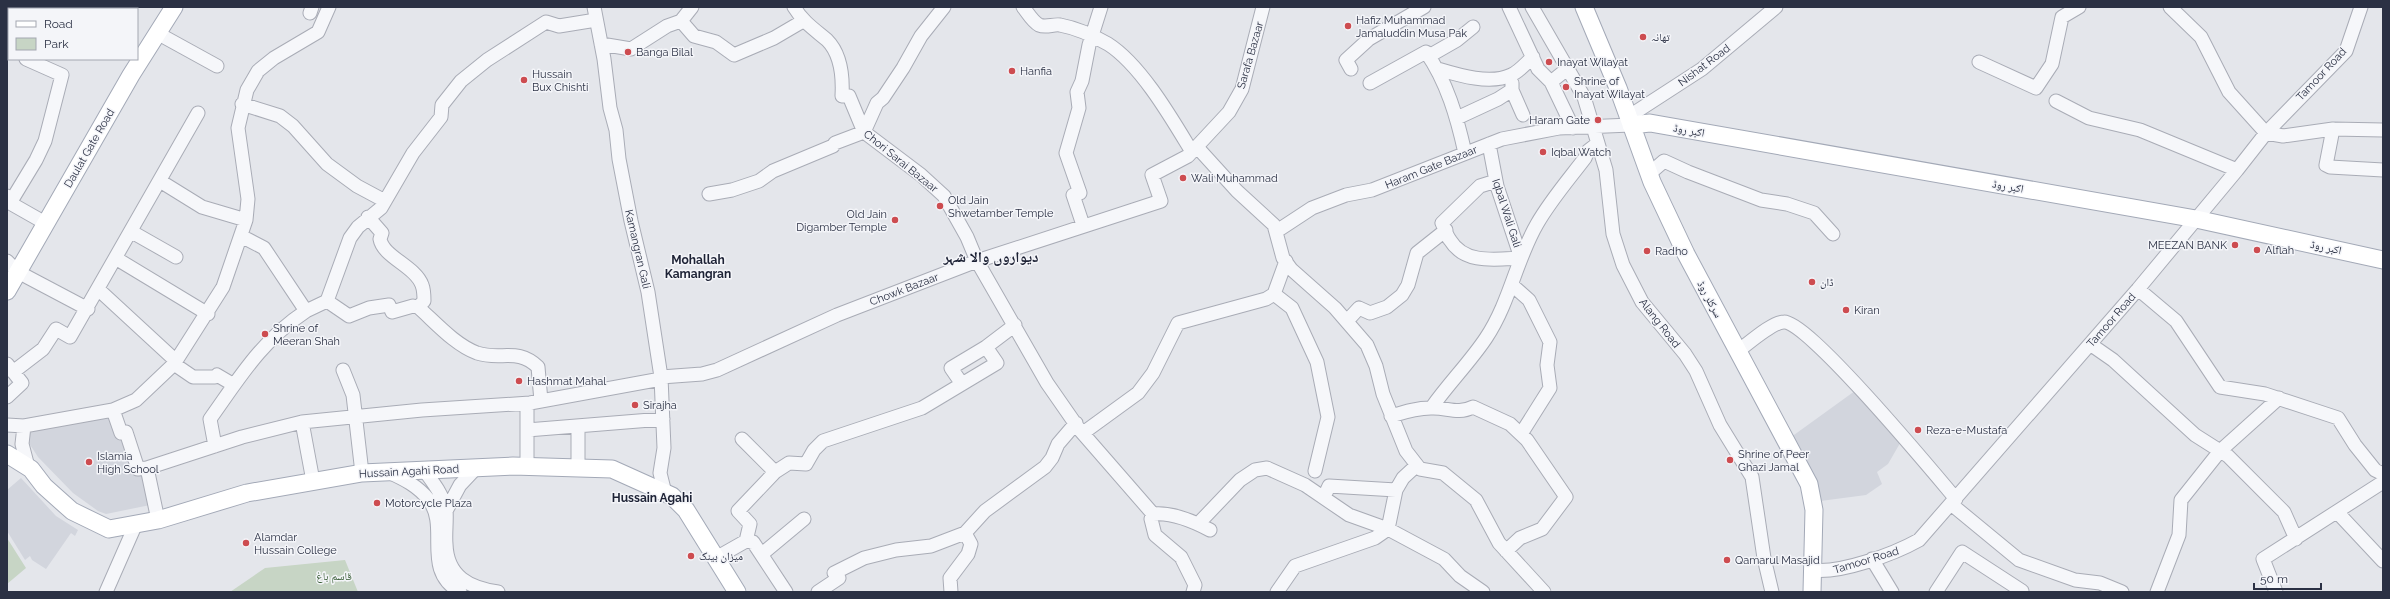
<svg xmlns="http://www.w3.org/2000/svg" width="2390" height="599" font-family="Raleway,'Noto Naskh Arabic',sans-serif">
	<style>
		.built { fill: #d2d5dd }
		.green { fill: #c7d5c5 }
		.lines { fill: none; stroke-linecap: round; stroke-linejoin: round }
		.minor-casing { stroke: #a9acb6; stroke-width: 15 }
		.major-casing { stroke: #a3a9b7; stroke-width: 19 }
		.minor { stroke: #f6f7fa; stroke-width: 13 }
		.major { stroke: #fff; stroke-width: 17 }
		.poi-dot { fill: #cd4c50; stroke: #f4f5f9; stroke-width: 1.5 }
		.labels { text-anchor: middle; stroke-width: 3; stroke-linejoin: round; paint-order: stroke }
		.poi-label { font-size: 11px; fill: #2b3144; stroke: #f4f5f9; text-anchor: start }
		.street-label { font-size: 11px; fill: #2b3144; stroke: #f4f5f9 }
		.park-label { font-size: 11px; fill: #3b5f39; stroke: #f4f5f9 }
		.neighbourhood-label { font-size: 12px; font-weight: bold; fill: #1d2235; stroke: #f4f5f9 }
		.district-label { font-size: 15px; font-weight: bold; fill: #1d2235; stroke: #f4f5f9 }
	</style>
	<rect width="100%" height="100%" fill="#e4e6eb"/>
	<path class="built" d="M1859,388L1902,434L1899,445L1888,464L1877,472L1882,484L1866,495L1813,502L1787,440Z
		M114,412L138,469L147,468L155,504L106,514L98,511L73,493L38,457L27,440L24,426Z
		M21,478L56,516L78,530L75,536L71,533L46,569L32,560L30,556L25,560L7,531V490Z"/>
	<path class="green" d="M7,538L26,568L7,584Z
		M345,560L358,592H230L265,568Z"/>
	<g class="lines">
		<defs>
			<path id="minor" d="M92,7L94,9
				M594,7L604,59L610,108L616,130L619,159L631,221L648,292L661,377L664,448L660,473L665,493
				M794,7C803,22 814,29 827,40C841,54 843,78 842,96H849L864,132L921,175L944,196L967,237L977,261L1047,383L1079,429L1153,514L1151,519L1155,535L1181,557L1195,585L1193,592
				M1023,7C1028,13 1032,21 1039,25C1046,28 1053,24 1060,25C1076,28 1094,36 1108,44C1141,65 1172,119 1192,152
				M1509,7L1538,69L1551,82
				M1532,7L1584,97L1606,170L1613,234L1623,265L1642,302L1685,354L1696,371L1720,425L1752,477L1764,558L1772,592
				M2170,7L2201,37L2229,92L2266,133L2283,136L2333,129L2383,130
				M310,13L312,7
				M681,21L694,36L716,42L734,55L774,38L803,21
				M157,33L217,66
				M601,44L631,49L667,26L681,21L692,7
				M7,48L9,49
				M1429,56L1457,40L1473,27
				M1979,62L2036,88L2052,64L2062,17L2079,7
				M1351,69L1346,60L1369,39L1424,7
				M1438,69C1458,75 1490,85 1511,75C1519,72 1526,63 1533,57
				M1567,69L1551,82L1573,128
				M1370,83L1426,52C1447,82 1457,117 1465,153
				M1512,83V90L1523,115
				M2056,101L2089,118L2140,130L2237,170
				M242,104L280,116L293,126L327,164L357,186L385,201
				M1628,117L1702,69L1776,7
				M1457,118L1498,99L1512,90
				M2333,129L2326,165L2330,167L2383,170
				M1489,144L1496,181L1497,186L1521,258C1497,259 1465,265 1450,240C1446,235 1445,229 1442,223L1480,186L1496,181
				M1197,147L1237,191L1274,225L1283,258L1291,269L1335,308L1367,345L1376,366L1383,394L1406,451L1420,469L1443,473L1476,500L1499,543L1544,592
				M1649,174L1664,161L1688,172L1761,200L1787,204L1814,213L1833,234
				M160,181L202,207L246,220
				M709,194L732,190L759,181L773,171L833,146L835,143L864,132L877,103L883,98L903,68L921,36L944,7
				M7,196L10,203L47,224
				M10,203L36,160L45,141L62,75L26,59
				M1083,225L1073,195L1080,193L1066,153L1079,108L1077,92L1082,81L1089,45L1101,7
				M1277,231L1312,208L1346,195L1372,190L1502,139L1559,128L1631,125
				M132,232L176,257
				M241,236L264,248L306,311L327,301L349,316L369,308L389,305L392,312L413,306L418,307L424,301C424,296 424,290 422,285C415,266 383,257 380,239L382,233L368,217
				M117,259L208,314
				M7,261L18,272L88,309
				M1512,285L1529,300L1550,342L1547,365L1550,388L1521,434
				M2138,289L2176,321L2220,387L2265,394L2338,418L2355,445L2375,470L2383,474
				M99,290L176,361
				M1274,294L1292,308L1317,362L1328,417L1315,471
				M327,301L350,238L358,227L381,208L413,153L441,117L442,105L461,81L487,60L546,22L559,26L596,20
				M418,307C435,322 455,345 477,353C501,361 517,347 538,367L541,401
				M1347,321L1359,308L1370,313L1387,307L1402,295L1408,285L1417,253L1446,230
				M2090,344L2113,360L2195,435L2228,456L2284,512L2296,539
				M1738,351C1748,344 1772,322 1784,322C1808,321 1934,473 1956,499
				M7,364L22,383L7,397
				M174,364L193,377H215L217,375L234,385
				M343,370L353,395L362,473
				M13,372L43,349L56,329L70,337L198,113
				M661,377L702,374L717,370L837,315L977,261L1161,201L1152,175L1188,156L1229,112L1242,89L1263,7
				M962,384L997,363L986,347
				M527,404V467
				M1432,407C1449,383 1470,362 1486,338C1510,302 1516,260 1537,224C1550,201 1569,179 1585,158L1588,151L1597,144
				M113,410L121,433L126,432L138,469L147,468L158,520
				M1391,416C1404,412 1416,408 1431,408C1447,407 1457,415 1473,407L1510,424L1527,440L1566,497L1542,529L1520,538L1506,551
				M302,422L313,481
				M7,425L24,426L113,410L136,400L174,364L223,287L246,220L248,199L238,128L247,90L258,71L274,58L318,32L329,7
				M24,426L22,444L28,467
				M578,427V468
				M527,430L663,419
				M1083,433L1138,393L1153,373L1178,323L1266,299L1274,294L1286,261
				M742,439L775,472
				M215,446L210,419C240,377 261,341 306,311
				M147,468L242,437L302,422L422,410L530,403L661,379
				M424,470C433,482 443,495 446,510C447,521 445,533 446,544C447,577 470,588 498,592
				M388,472C404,479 418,486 429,500C450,528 421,570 460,592
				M1324,497L1329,486L1396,490
				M1951,504L2019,560L2075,580L2100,583L2122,592
				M446,511L460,485L476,468
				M2338,513L2383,561
				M1153,514C1172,512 1193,521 1210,530
				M1198,524L1240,480L1255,470L1267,468L1305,485L1349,515L1388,529L1444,559L1460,576L1483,592
				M746,541L750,524L738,511L775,472L789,463L806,464L814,450L823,441L922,408L962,384L951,368L986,347L1015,325
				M762,554L804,519
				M716,558L746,541L753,542L786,592
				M1872,559L1892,592
				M1812,570C1840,574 1894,554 1919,540L2138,289L2237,170L2266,133L2346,51L2361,7
				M106,592L135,526
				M818,592L839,578L834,573L864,558L896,550L931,546L965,533L985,511L1045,467L1052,458L1058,444L1076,423
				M951,592L950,578L968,554L971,544L965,533
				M1277,592L1295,566L1375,538L1388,529L1396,490L1403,478L1417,465
				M1936,592L1962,552L2022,591
				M2157,592L2179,535L2181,500L2220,451L2279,398
				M2276,592L2263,559L2383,482"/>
			<path id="major" d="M1584,7L1618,88L1652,182L1686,254L1809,484L1814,510L1812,592
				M1631,125L1650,123L1667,126L2196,219L2383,260
				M7,291L131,75L174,7
				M7,454L31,469L44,486L72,511L109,529L158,520L247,493L362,473L513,466L612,469L672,496L686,510L737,592"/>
		</defs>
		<use href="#minor" class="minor-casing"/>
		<use href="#major" class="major-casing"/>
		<use href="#minor" class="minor"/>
		<use href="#major" class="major"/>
	</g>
	<g class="poi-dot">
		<circle cx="1348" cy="26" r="4"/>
		<circle cx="1643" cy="37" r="4"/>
		<circle cx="628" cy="52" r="4"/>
		<circle cx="1549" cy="62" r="4"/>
		<circle cx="1012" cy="71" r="4"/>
		<circle cx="524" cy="80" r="4"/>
		<circle cx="1566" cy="87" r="4"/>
		<circle cx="1598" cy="120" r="4"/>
		<circle cx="1543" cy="152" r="4"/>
		<circle cx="1183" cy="178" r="4"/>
		<circle cx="940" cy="206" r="4"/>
		<circle cx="895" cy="220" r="4"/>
		<circle cx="2235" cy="245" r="4"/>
		<circle cx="2257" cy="250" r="4"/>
		<circle cx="1647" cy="251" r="4"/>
		<circle cx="1812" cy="282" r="4"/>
		<circle cx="1846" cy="310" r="4"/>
		<circle cx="265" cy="334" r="4"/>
		<circle cx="519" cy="381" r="4"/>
		<circle cx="635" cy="405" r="4"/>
		<circle cx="1918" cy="430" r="4"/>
		<circle cx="1730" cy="460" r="4"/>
		<circle cx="89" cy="462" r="4"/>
		<circle cx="377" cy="503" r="4"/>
		<circle cx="246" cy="543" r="4"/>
		<circle cx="691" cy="556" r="4"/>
		<circle cx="1727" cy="560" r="4"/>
	</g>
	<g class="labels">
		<g class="poi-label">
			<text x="1356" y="24">Hafiz Muhammad<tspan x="1356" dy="13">Jamaluddin Musa Pak</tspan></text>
			<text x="1651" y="41">تھانہ</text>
			<text x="636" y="56">Banga Bilal</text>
			<text x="1557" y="66">Inayat Wilayat</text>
			<text x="1020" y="75">Hanfia</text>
			<text x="532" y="78">Hussain<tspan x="532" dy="13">Bux Chishti</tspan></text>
			<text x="1574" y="85">Shrine of<tspan x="1574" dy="13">Inayat Wilayat</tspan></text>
			<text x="1590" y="124" text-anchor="end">Haram Gate</text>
			<text x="1551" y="156">Iqbal Watch</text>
			<text x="1191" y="182">Wali Muhammad</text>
			<text x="948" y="204">Old Jain<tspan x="948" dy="13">Shwetamber Temple</tspan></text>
			<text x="887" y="218" text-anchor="end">Old Jain<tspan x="887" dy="13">Digamber Temple</tspan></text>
			<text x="2227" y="249" text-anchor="end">MEEZAN BANK</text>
			<text x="2265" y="254">Alflah</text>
			<text x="1655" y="255">Radho</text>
			<text x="1820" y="286">ڈان</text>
			<text x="1854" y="314">Kiran</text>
			<text x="273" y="332">Shrine of<tspan x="273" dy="13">Meeran Shah</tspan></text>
			<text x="527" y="385">Hashmat Mahal</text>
			<text x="643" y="409">Sirajha</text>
			<text x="1926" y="434">Reza-e-Mustafa</text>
			<text x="1738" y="458">Shrine of Peer<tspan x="1738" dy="13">Ghazi Jamal</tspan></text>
			<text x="97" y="460">Islamia<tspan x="97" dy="13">High School</tspan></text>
			<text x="385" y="507">Motorcycle Plaza</text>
			<text x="254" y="541">Alamdar<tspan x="254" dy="13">Hussain College</tspan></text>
			<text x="699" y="560">میزان بینک</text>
			<text x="1735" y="564">Qamarul Masajid</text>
		</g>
		<g class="street-label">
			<text transform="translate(1250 55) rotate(-74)" y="4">Sarafa Bazaar</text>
			<text transform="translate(1704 65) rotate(-37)" y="4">Nishat Road</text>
			<text transform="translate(2321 74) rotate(-47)" y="4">Tamoor Road</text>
			<text transform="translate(1689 130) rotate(10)" y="4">اکبر روڈ</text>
			<text transform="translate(89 148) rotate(-60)" y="4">Daulat Gate Road</text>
			<text transform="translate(901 161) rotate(39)" y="4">Chori Sarai Bazaar</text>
			<text transform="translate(1431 167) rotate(-22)" y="4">Haram Gate Bazaar</text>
			<text transform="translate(2008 186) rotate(10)" y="4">اکبر روڈ</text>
			<text transform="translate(1507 213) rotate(72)" y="4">Iqbal Wali Gali</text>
			<text transform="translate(2326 247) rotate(12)" y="4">اکبر روڈ</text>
			<text transform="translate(638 249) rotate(77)" y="4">Kamangran Gali</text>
			<text transform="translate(904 289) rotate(-21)" y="4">Chowk Bazaar</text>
			<text transform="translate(1710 299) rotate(62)" y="4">سرکلر روڈ</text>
			<text transform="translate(2111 320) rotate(-49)" y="4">Tamoor Road</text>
			<text transform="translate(1660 323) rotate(52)" y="4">Alang Road</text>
			<text transform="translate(409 471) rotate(-3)" y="4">Hussain Agahi Road</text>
			<text transform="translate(1866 560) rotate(-17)" y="4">Tamoor Road</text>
		</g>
		<g class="park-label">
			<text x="334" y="580">قاسم باغ</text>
		</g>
		<g class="neighbourhood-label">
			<text x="698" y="264">Mohallah<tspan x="698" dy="14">Kamangran</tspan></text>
			<text x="652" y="502">Hussain Agahi</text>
		</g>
		<g class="district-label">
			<text x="991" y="262">دیواروں والا شہر</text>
		</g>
	</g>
	<rect width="2390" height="599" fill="none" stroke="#2b3144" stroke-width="16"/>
	<rect x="8" y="8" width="130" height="52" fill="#f4f5f9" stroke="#a4a7b1"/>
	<rect x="16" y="21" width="20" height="6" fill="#ffffff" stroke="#a4a7b1"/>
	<text x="44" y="28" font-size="12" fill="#2b3144">Road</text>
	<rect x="16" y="38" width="20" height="12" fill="#c7d5c5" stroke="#a4a7b1"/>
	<text x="44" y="48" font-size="12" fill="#2b3144">Park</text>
	<path d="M2254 583v6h67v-6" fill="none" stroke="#2b3144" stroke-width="2"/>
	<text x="2260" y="583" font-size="12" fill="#2b3144" stroke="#f4f5f9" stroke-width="3" paint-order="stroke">50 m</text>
</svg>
